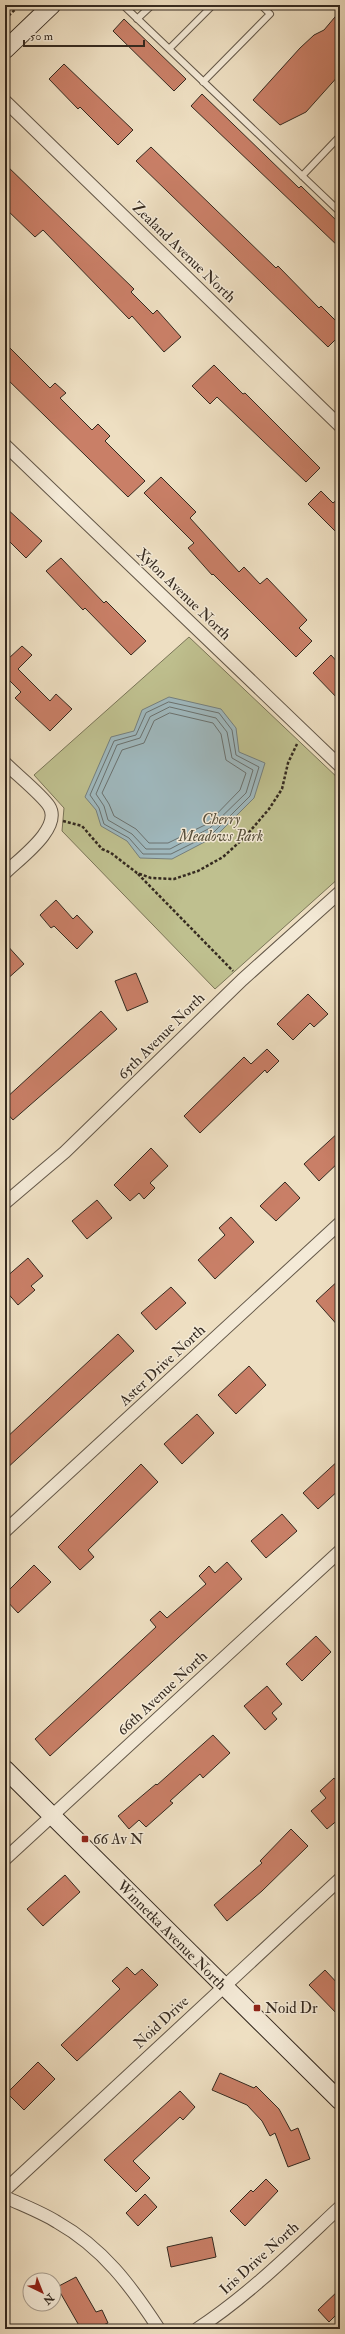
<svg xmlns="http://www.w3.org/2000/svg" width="345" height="2334" font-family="'IM FELL Double Pica',serif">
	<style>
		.green { fill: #bfc08f; stroke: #7a7558 }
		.water { fill: #9fb9bf; stroke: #75807f }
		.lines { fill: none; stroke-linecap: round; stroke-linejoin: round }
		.shore { stroke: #6a7270; stroke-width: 1 }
		.building { fill: #c97f67; stroke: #352a20 }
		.lane-casing { stroke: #635748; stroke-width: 8 }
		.street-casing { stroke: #635748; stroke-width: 14 }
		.secondary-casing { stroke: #352a20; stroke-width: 19 }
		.path { stroke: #352a20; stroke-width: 2.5; stroke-dasharray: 3 2; stroke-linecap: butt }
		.lane { stroke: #f4ead7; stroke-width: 6 }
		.street { stroke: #f4ead7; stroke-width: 12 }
		.secondary { stroke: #f4ead7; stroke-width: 17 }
		.poi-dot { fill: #8f2418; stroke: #f4ead7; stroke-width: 1.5 }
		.labels { text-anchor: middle; stroke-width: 3; stroke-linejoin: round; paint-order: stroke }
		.street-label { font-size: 15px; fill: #352a20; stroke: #f4ead7 }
		.park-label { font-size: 15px; font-style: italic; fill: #58503c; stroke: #f4ead7 }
		.poi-label { font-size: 15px; fill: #352a20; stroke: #f4ead7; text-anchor: start }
	</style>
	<rect width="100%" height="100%" fill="#eedfc2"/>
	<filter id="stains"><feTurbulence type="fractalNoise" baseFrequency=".005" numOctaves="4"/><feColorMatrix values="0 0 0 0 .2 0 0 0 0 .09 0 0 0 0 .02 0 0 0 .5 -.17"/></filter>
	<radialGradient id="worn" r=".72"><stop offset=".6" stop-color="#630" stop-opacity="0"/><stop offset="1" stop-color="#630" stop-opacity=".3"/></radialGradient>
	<path class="green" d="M189,637L340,780V877L215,989L62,831L64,808L34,775Z"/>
	<path class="water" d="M169,697L221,709L236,728L239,752L265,763L254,798L216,836L172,859L140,858L127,841L101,826L96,810L85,797L111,737L134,731L142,710Z"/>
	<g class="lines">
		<path class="shore" d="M169,702L219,713L232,730L236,755L259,767L250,796L213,833L171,854H143L129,838L104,824L99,808L90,795L114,741L136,735L146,713Z
			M170,707L216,718L227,732L232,758L253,770L246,793L210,828L170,849H146L132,834L108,820L104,806L96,794L117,745L140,738L150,717Z
			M170,713L213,723L221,734L226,760L246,773L240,790L207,824L168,843H149L136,829L114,816L109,804L102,793L122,750L144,743L154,721Z"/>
	</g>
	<path class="building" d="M340,11V74L306,112L280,125L253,100L300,48L314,35L324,30Z
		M124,19L186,79L174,91L113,31Z
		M64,64L133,130L118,145L80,107L78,109L49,79Z
		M202,94L299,188L301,186L340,224V248L191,106Z
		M151,147L276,268L278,266L319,308L321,306L340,325V335L328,347L136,161Z
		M5,164L134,289L131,292L153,314L157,310L181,337L164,352L132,316L129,319L43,230L35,237L5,208Z
		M5,343L50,388L55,383L66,393L60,398L92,430L98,424L110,436L105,441L145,481L128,497L5,377Z
		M214,365L243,394L245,393L320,468L306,482L217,397L210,404L192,386Z
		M161,477L196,512L190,518L239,572L244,567L260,584L267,578L307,620L299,628L312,641L296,657L213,574L212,575L188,548L194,543L144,493Z
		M321,491L333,503L340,497V536L308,504Z
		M5,507L42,541L26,558L5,537Z
		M61,558L104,603L106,601L146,641L131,655L85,608L83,610L46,571Z
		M22,646L32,655L18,669L50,701L56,694L72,709L50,731L15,698L21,692L8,679L5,682V657L8,659Z
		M331,655L340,665V701L313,673Z
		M56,900L73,919L77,915L93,932L77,949L54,926L51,928L40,915Z
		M5,943L24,964L5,981Z
		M136,973L148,1002L127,1011L115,981Z
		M308,994L328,1014L314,1027L310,1023L293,1040L277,1024Z
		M101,1011L117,1029L13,1120L5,1111V1099Z
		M267,1049L279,1061L267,1073L265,1070L200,1133L184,1116L244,1057L251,1064Z
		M340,1131V1161L319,1181L304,1164Z
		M151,1148L168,1166L150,1183L155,1188L144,1199L139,1193L130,1201L114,1185Z
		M285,1182L300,1198L276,1221L260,1206Z
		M97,1200L112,1218L87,1239L72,1221Z
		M231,1217L254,1242L215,1279L198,1260L225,1235L219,1228Z
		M28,1258L43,1276L31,1286L35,1290L18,1305L5,1290V1278Z
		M340,1279V1328L316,1301Z
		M171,1287L186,1303L156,1330L141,1313Z
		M118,1334L134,1351L5,1470V1439Z
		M249,1366L266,1385L236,1414L218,1395Z
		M197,1414L214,1433L182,1464L164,1444Z
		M340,1459V1489L318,1509L303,1493Z
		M141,1464L158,1482L88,1550L94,1557L80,1570L58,1547Z
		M282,1514L297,1531L266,1558L251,1541Z
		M227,1562L242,1579L50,1756L35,1739L156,1627L150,1620L160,1611L167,1618L206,1584L199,1576L209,1566L215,1573Z
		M34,1565L51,1582L18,1613L5,1599V1594Z
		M316,1636L331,1652L302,1681L286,1664Z
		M267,1686L282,1704L272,1713L277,1719L265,1730L244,1706Z
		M213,1735L230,1753L203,1778L200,1774L170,1801L173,1803L146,1827L139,1820L129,1829L118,1816L156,1784L157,1785Z
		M334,1778L340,1785V1818L327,1829L311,1811L326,1798L320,1791Z
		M291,1829L308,1846L262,1891L227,1921L214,1905L262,1863L260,1861Z
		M65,1875L80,1892L43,1926L27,1909Z
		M127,1967L135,1975L142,1969L158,1985L77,2061L61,2045L120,1989L112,1981Z
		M325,1970L340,1986V2017L309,1985Z
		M38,2062L55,2079L24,2110L7,2093Z
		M220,2073L254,2088L256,2086L279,2109L291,2131L298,2128L310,2159L288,2167L275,2133L270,2136L262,2121L247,2105L212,2090Z
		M180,2091L195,2107L183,2120L180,2117L133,2161L150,2178L136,2192L104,2160Z
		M266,2179L278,2191L245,2226L230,2211L251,2190L253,2192Z
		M145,2194L157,2207L138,2226L126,2213Z
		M212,2237L216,2257L171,2267L167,2247Z
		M76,2277L96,2312L102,2310L108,2323L101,2326L103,2329H81L57,2287Z
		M340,2289V2311L329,2322L318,2310Z"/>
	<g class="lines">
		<defs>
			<path id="lane" d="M123,5L340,212
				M137,19L152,5
				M169,49L213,5
				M203,82L270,14L261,5
				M302,176L340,136"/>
			<path id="street" d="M5,101L340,426
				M5,445L340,766
				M5,763C16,774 42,795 49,806C63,828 19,859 5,873
				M5,1203L65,1152L242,980L340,892
				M5,1531L340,1223
				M5,1859L340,1551
				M5,2190L340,1879
				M5,2197C22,2205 41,2212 57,2222C103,2248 131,2286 159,2329
				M197,2329C249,2295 294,2250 340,2207"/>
			<path id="secondary" d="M5,50L52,5
				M5,1769L340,2101"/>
		</defs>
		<use href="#lane" class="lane-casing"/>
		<use href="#street" class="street-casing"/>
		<use href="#secondary" class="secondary-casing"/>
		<path class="path" d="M5,19L20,5
			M63,821L82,826L102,849L111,853L137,873L151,878L174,879L198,871L223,857L245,837L269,809L282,789L288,763L297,744
			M138,874L233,971"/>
		<use href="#lane" class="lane"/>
		<use href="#street" class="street"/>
		<use href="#secondary" class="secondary"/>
	</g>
	<g class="poi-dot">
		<rect x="81" y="1835" width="8" height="8" rx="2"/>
		<rect x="253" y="2004" width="8" height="8" rx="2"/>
	</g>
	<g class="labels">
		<g class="street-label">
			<text transform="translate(184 252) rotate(44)" y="5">Zealand Avenue North</text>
			<text transform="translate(184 594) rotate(44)" y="5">Xylon Avenue North</text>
			<text transform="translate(161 1036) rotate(-45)" y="5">65th Avenue North</text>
			<text transform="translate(162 1365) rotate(-43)" y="5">Aster Drive North</text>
			<text transform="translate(162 1693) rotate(-43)" y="5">66th Avenue North</text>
			<text transform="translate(172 1935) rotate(45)" y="5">Winnetka Avenue North</text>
			<text transform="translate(161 2022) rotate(-43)" y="5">Noid Drive</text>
			<text transform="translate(259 2258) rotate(-42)" y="5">Iris Drive North</text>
		</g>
		<g class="park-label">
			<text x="221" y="824">Cherry<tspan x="221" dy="17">Meadows Park</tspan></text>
		</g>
		<g class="poi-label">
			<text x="93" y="1844">66 Av N</text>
			<text x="265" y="2013">Noid Dr</text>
		</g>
	</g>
	<rect width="345" height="2334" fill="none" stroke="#eedfc2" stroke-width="20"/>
	<rect x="6" y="6" width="333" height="2322" fill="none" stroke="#352a20" stroke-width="2"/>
	<rect x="10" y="10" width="325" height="2314" fill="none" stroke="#352a20"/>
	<g transform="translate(42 2292) rotate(137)"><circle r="19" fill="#f4ead7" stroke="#a89d8e"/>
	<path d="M0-3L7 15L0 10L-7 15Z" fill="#8f2418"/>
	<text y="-6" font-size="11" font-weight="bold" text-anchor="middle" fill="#352a20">N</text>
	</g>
	<path d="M24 40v6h120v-6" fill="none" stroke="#352a20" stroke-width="2"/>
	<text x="30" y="40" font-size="12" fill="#352a20" stroke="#f4ead7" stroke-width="3" paint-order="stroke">50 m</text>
	<rect width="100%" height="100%" filter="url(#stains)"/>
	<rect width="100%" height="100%" fill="url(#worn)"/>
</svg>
